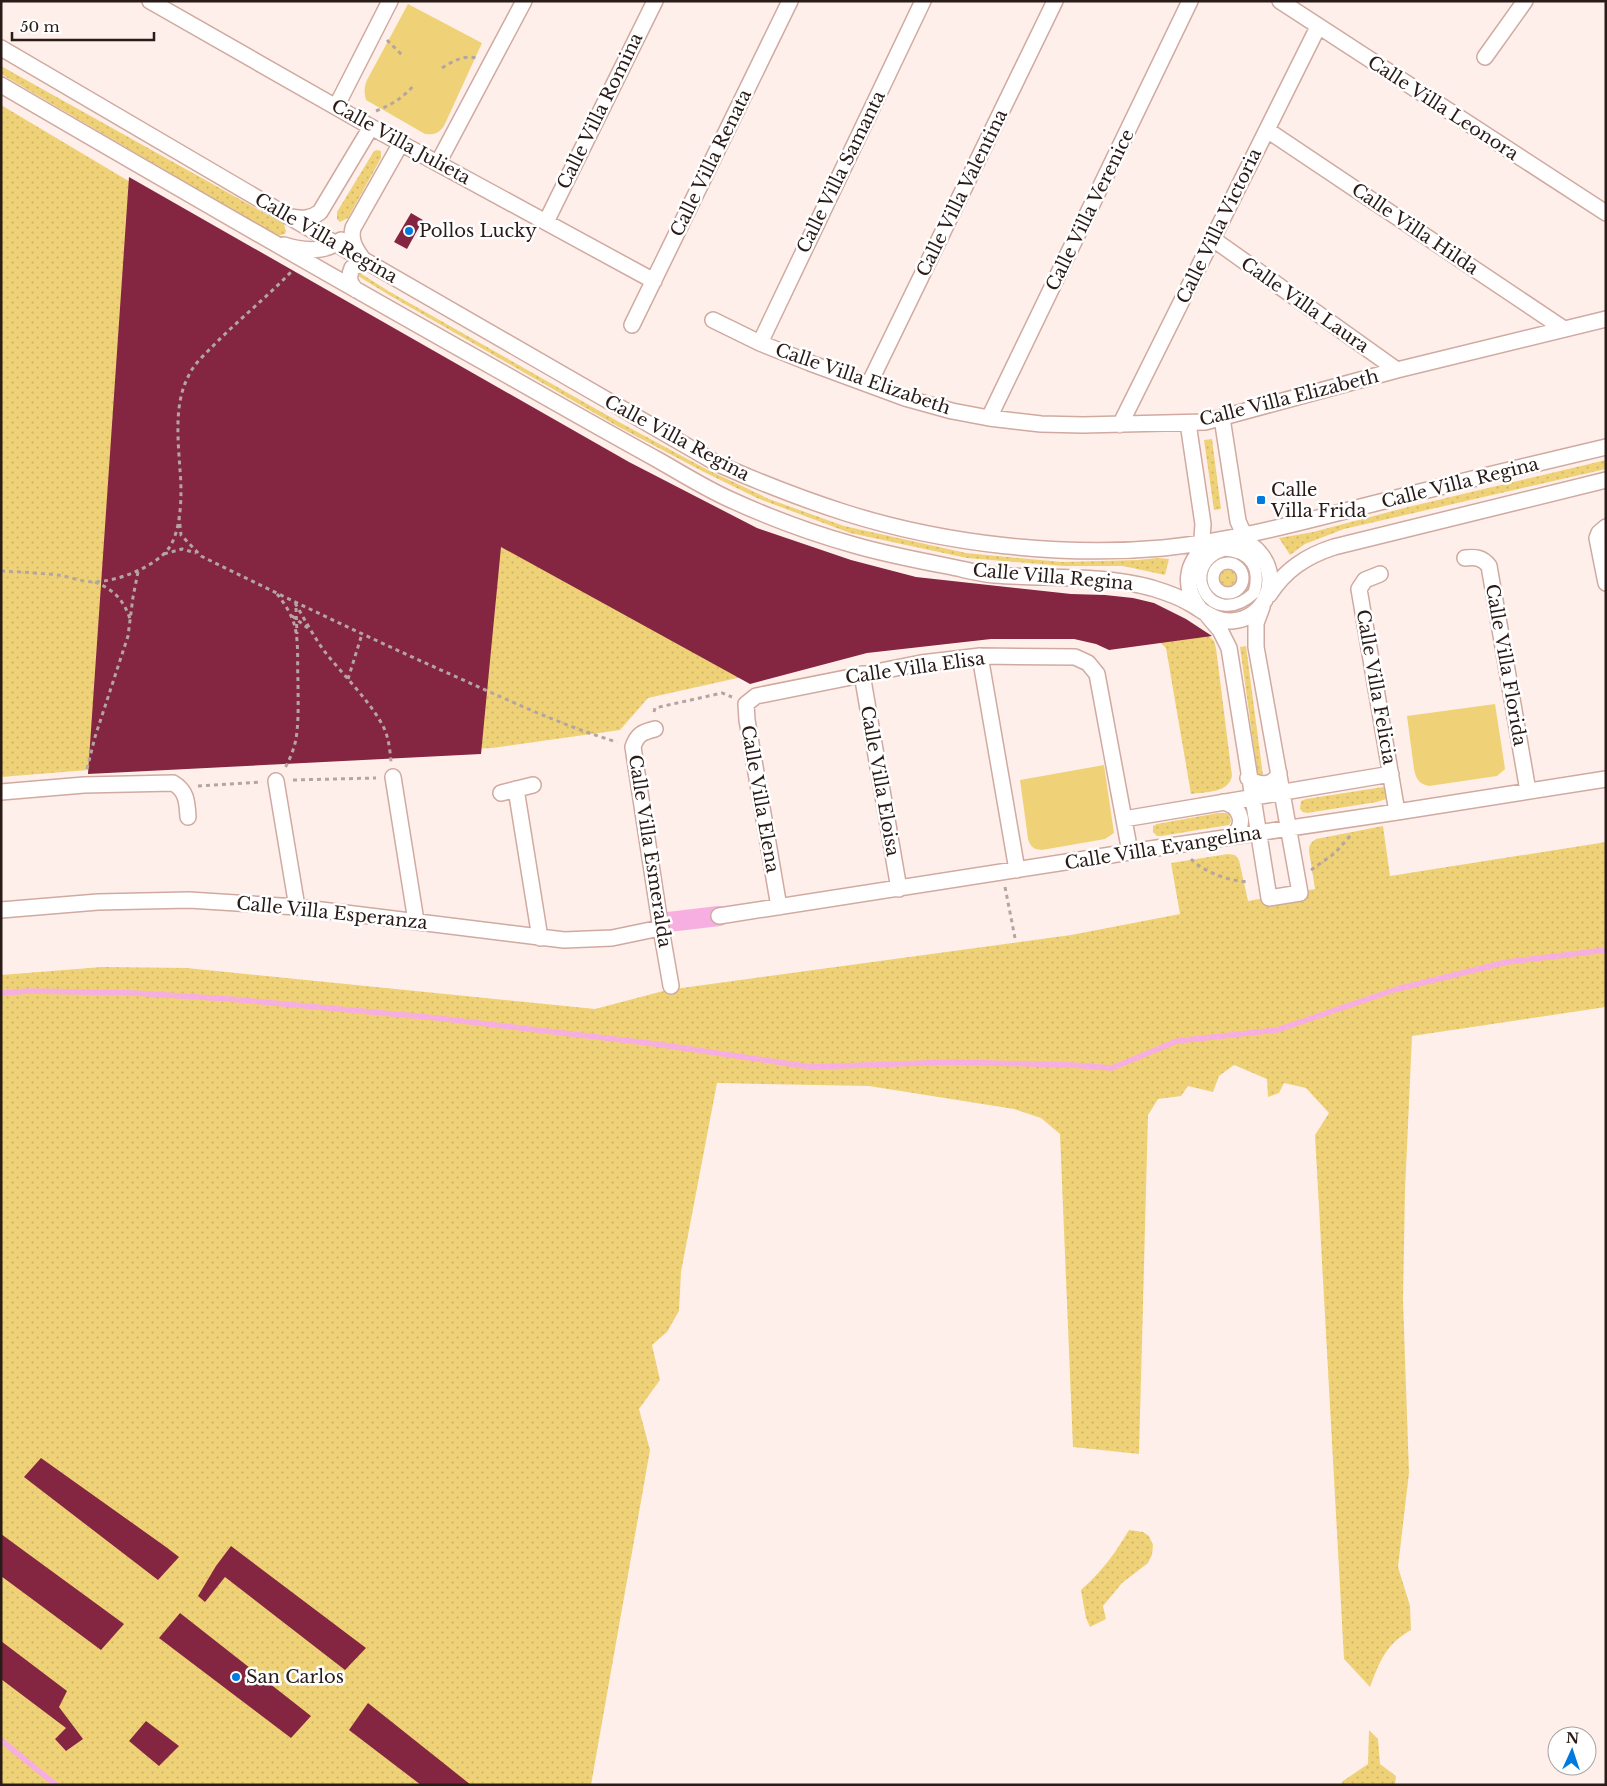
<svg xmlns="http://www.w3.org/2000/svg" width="1607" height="1786" font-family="'Libre Baskerville',serif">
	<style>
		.grass { fill: url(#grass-dots) }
		.green { fill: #efd278 }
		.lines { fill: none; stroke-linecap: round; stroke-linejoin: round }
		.stream { stroke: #f6afe0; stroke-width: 5.5 }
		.canal { stroke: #f6afe0; stroke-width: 20 }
		.building { fill: #842642 }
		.pedestrian-casing { stroke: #d0aaa0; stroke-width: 14 }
		.minor-casing { stroke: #d0aaa0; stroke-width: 18 }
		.path { stroke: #b5a5a1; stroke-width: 3; stroke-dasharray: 4 4; stroke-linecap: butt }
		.pedestrian { stroke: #fff; stroke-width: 11 }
		.minor { stroke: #fff; stroke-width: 15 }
		.poi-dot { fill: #017ae0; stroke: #fff; stroke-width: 2 }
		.labels { text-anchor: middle; stroke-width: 5; stroke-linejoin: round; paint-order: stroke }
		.street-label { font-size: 18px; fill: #291b17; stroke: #fff }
		.poi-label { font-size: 18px; fill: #291b17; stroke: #fff; text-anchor: start }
	</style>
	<defs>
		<pattern id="grass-dots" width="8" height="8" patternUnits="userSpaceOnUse" patternTransform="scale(1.25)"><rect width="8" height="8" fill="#efd278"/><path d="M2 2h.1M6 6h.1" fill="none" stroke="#cdb467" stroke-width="1.8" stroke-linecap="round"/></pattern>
	</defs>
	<rect width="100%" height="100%" fill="#ffefea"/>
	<path class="grass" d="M1,66L284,224L286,231L285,234L277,236L1,74Z
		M1,105L137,186L734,523L911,580L1208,635L1214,641L1216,648L1232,776C1229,793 1205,792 1191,794L1166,648L1159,641L1105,642L1035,634L881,646L648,698L620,730L492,748L101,769L1,777Z
		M377,150L381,151V158L348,218L340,222L337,219V212L374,151Z
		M360,273L390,292L619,422L706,469L769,499L844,526L966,553L1062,562L1138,560L1157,558L1169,559L1165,575L1123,566H1064L967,558L850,533L757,498L702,471L617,426L389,295L358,276Z
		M1212,439L1221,509L1214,510L1204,440Z
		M1606,460V469L1344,529L1305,544L1290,555L1279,538L1313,532L1404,508Z
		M1246,553L1257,585L1234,606L1206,593V560L1212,554Z
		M1246,646L1263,776L1258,777L1240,647Z
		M1383,787L1386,789L1388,796L1386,799L1377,802L1307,813L1303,812L1300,809L1301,801L1306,799Z
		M1218,813H1226L1229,814L1231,821L1229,825L1161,836H1157L1153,832V826L1157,824Z
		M1383,826L1390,876L1606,842V1007L1412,1036L1405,1191L1403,1300L1409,1473L1398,1567L1410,1606L1411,1630C1386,1644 1380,1661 1370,1687L1344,1659L1315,1135L1329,1113L1306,1088L1284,1083L1279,1093L1268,1097L1267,1079L1234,1065L1219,1076L1213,1092L1188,1086L1181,1096L1158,1099L1148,1115L1139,1454L1073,1447L1060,1134L1041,1118L1014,1109L869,1086L717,1083L681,1272L679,1311L667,1332L652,1345L660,1380L639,1409L650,1450L591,1785H1V975L102,967L187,968L595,1009L667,990L1071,935L1180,914L1171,863L1228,854L1235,855L1239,860L1248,901L1315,889L1309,851C1309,845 1311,842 1316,839Z
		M1129,1530L1143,1532L1149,1536L1153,1545L1152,1555L1148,1563L1122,1583L1103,1606L1106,1619L1090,1627L1086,1618L1081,1590C1103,1570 1114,1555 1129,1530Z
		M1369,1730L1378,1739L1380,1764L1396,1776L1395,1785H1341L1343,1781L1368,1764Z"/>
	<path class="green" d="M408,4L482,43L444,126C438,134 434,135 425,134L366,100C364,92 364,87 367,80Z
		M1495,704L1504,762L1505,769L1497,776L1429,786C1419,784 1416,779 1414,769L1407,716Z
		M1104,765L1114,833L1105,839L1042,850C1034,849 1031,848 1028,839L1020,780Z"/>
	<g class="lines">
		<path class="stream" d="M1,993L30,991L134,993L229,999L437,1018L656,1044L811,1067L953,1062L1071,1065L1112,1068L1177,1041L1277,1030L1397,989L1507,962L1606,950
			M1,1740L56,1785"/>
		<path class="canal" d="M660,923L719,916"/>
	</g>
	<path class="building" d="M129,177L629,462L757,528L851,560L916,577L1071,594L1105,595L1133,598L1154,603L1186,619L1212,636L1109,650L1096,644L1074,639H991L867,653L750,684L501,547L481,754L88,774Z
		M411,213L423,220L407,249L394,242Z
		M41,1458L166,1547L179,1557L158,1580L24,1477Z
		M1,1534L124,1624L101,1650L1,1576Z
		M231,1546L366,1648L345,1670L225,1577L205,1602L198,1596L216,1566Z
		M180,1613L311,1716L291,1738L159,1638Z
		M1,1641L67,1691L59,1707L83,1739L66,1751L55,1739L66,1728L1,1679Z
		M368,1703L471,1785H421L349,1730Z
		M146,1721L179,1746L159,1766L129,1741Z"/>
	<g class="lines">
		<defs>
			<path id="pedestrian" d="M1225,550C1252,552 1261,569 1254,593C1210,633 1176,564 1225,550Z
				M1213 578a15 15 0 1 1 30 0a15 15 0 1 1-30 0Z"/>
			<path id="minor" d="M150,1L371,127L654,281
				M1280,1L1606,213
				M1,48L305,226L718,464C759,482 802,499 846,513C944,544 1061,557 1163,548C1241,540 1316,518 1392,499C1463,481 1534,464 1606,447
				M1485,57L1525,1
				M1,85C169,183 336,279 505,374C556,403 607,432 658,460C681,473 703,487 727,498C768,517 811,533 854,545C885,554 916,560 947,566C963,569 979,574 994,575C1046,579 1102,574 1152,588C1165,592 1178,596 1189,603C1204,611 1215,622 1232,621C1264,619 1281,582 1262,556C1231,512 1161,562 1200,609
				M336,107L390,1
				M1267,130L1564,329
				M438,163L524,1
				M290,217C302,219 311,219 320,212L371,127
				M546,222L655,1
				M1213,239L1397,370
				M284,245C303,251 325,253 341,240
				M362,258C355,248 350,240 353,228L401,143
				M356,290C349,283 348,277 352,268L362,263L371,264
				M713,320L760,343L810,363L905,398L952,411L989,418L1041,424L1083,425L1205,422L1397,370L1606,319
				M632,325L790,1
				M760,343L923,1
				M869,384L1055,1
				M989,418L1190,1
				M1222,418L1238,521L1244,535L1249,543
				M1188,423L1203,524L1202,538L1197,552
				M1120,425L1318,27
				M1606,527L1599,533L1597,538L1606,583
				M1465,558C1475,557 1482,557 1489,566L1528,791
				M1380,574L1365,580L1359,589L1397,812
				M1269,595C1285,570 1306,556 1334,547L1606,480
				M1208,616L1220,630L1229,648L1269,898L1300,893L1256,647V623L1262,607
				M980,656L1017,870
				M862,674L899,889
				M655,729C643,732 637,734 633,747L660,923L671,986
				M393,777L416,921
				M1248,778C1259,786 1273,787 1279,773
				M276,781L297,907
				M516,789L540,938
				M1,792L84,785L173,783C187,791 187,802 188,817
				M501,793L533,785
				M1223,802C1241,806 1248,826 1230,837
				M1124,819L1391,774
				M779,907L747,720L746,704L756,696L921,663L980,656L1075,657L1088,663L1097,674L1130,852
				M1,910L98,902L189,900L297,907L564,940L612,938L660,928
				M719,916L1130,852L1397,812L1606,779"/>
		</defs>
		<use href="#pedestrian" class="pedestrian-casing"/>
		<use href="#minor" class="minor-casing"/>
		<path class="path" d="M387,40L403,56
			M442,68C453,61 463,55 477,58
			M376,111C391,105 403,98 414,85
			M179,516L181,535L201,556C284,597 367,637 452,675C506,699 560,725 617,742
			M164,554L182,549L196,553
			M1,571C20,572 39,573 58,575C70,577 83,582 95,582C118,581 155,567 169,548C182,529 182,492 180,470C178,440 174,404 188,377C193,365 203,356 212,347C237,321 266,298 291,272
			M95,582C113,589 124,600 130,619
			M277,594C285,604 292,615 295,627C299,645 297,664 298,681C298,700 299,720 296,739C294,749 290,759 285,768
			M295,603C305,620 314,637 325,652C344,676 371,702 384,728C389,739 390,751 391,762
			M296,608L297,634
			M292,616L309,629
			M348,679L362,634
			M654,712L655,708L722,693L732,697
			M87,769L95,737L128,636L133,597L138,572
			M293,780L376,778
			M198,786L262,782
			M1191,859C1205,873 1230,881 1249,882
			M1311,870L1335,853L1351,835
			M1005,887L1015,938"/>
		<use href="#pedestrian" class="pedestrian"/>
		<use href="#minor" class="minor"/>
	</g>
	<g class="poi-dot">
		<circle cx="409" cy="231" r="5"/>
		<rect x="1256" y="495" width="10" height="10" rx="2.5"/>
		<circle cx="236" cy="1677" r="5"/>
	</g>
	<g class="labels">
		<g class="street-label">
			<text transform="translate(1443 108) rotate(33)" y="6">Calle Villa Leonora</text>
			<text transform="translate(600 111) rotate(-64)" y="6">Calle Villa Romina</text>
			<text transform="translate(401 142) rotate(29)" y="6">Calle Villa Julieta</text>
			<text transform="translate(711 163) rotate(-64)" y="6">Calle Villa Renata</text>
			<text transform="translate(841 172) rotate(-64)" y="6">Calle Villa Samanta</text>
			<text transform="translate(962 193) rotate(-64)" y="6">Calle Villa Valentina</text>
			<text transform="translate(1090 210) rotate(-64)" y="6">Calle Villa Verenice</text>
			<text transform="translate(1219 226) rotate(-64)" y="6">Calle Villa Victoria</text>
			<text transform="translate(1415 229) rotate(34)" y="6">Calle Villa Hilda</text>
			<text transform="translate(326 238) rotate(30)" y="6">Calle Villa Regina</text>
			<text transform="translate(1305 305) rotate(35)" y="6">Calle Villa Laura</text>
			<text transform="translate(863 379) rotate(19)" y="6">Calle Villa Elizabeth</text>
			<text transform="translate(1289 398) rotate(-14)" y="6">Calle Villa Elizabeth</text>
			<text transform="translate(677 438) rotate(28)" y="6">Calle Villa Regina</text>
			<text transform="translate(1460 483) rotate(-14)" y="6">Calle Villa Regina</text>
			<text transform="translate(1053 577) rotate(5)" y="6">Calle Villa Regina</text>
			<text transform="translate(1506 665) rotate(80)" y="6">Calle Villa Florida</text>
			<text transform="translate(915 668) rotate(-8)" y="6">Calle Villa Elisa</text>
			<text transform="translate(1376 687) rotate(80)" y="6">Calle Villa Felicia</text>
			<text transform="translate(880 781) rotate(80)" y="6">Calle Villa Eloisa</text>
			<text transform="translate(760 799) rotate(80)" y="6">Calle Villa Elena</text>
			<text transform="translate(1163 848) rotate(-9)" y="6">Calle Villa Evangelina</text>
			<text transform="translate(650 851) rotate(81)" y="6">Calle Villa Esmeralda</text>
			<text transform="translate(332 913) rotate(6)" y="6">Calle Villa Esperanza</text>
		</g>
		<g class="poi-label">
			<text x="419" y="237">Pollos Lucky</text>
			<text x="1271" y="496">Calle<tspan x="1271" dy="21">Villa Frida</tspan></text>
			<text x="246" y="1683">San Carlos</text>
		</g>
	</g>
	<rect width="1607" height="1786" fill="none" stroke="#291b17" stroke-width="5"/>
	<g transform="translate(1572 1751) rotate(3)"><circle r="24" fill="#ffffff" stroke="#a9a4a2"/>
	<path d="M0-4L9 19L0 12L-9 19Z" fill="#017ae0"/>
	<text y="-8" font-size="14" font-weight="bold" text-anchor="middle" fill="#291b17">N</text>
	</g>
	<path d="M12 32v8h142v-8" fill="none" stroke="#291b17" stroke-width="2.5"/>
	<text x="20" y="32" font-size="15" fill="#291b17" stroke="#ffffff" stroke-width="4" paint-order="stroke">50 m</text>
</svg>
